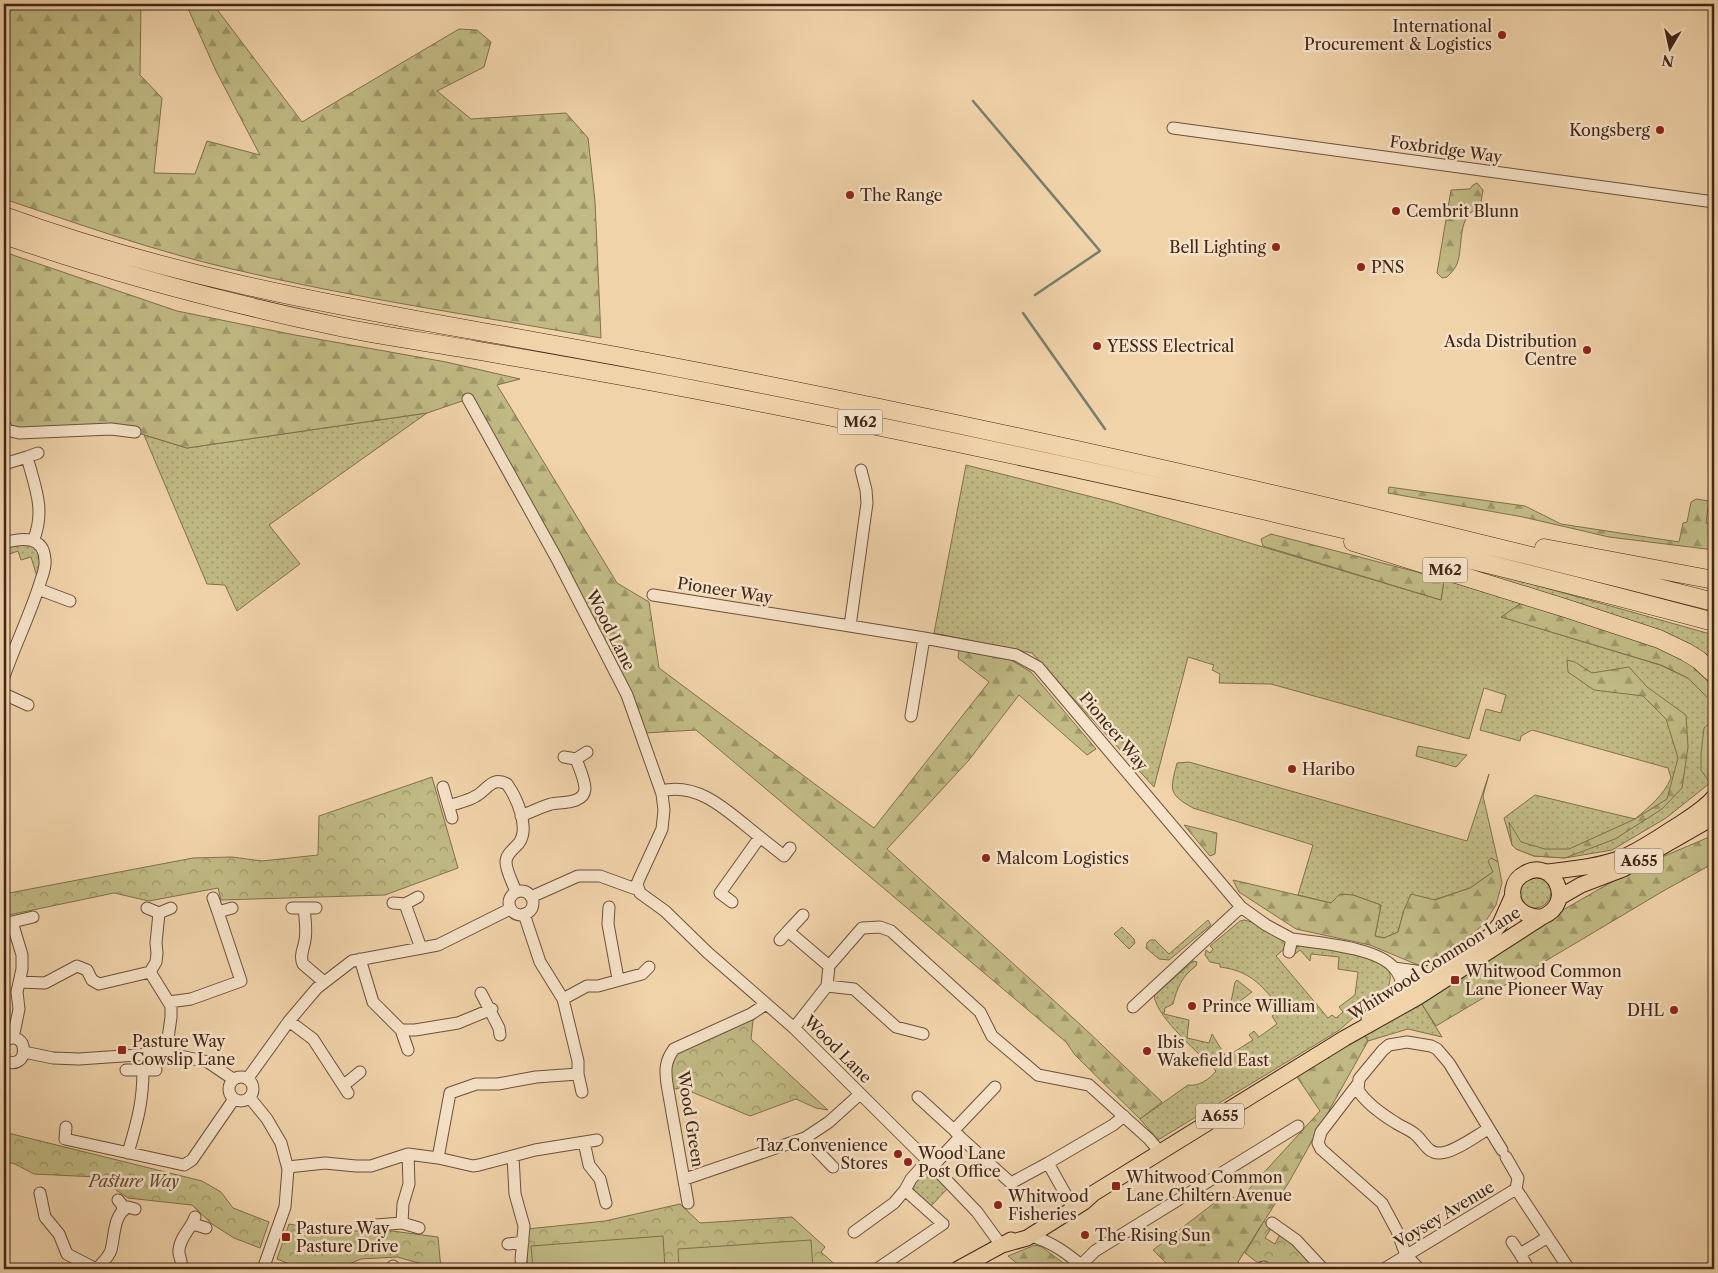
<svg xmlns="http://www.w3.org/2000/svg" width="1718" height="1273" font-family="'Libre Caslon Text',serif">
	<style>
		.grass { fill: url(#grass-dots); stroke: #80704e }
		.forest { fill: url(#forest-firs); stroke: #80704e }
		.park { fill: url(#park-crowns); stroke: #80704e }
		.pitch { fill: #c1ba84; stroke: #80704e }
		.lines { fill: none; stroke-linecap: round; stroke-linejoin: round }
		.stream { stroke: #777e6d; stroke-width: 2.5 }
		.minor-casing { stroke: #6c513c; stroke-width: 13 }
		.major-casing { stroke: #402618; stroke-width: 17 }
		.highway-casing { stroke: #402618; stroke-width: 19 }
		.minor { stroke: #f6e2c8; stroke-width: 11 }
		.major { stroke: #f1d3aa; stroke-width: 15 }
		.highway { stroke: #f1d3aa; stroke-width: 18 }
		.poi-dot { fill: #8f2418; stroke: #f6e2c8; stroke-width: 2 }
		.labels { text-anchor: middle; stroke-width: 5; stroke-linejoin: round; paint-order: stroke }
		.shield { fill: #f6e2c8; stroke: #775e4d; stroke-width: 1 }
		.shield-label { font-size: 15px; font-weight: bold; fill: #402618 }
		.poi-label { font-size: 16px; fill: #402618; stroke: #f6e2c8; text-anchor: start }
		.street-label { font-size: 16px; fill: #402618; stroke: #f6e2c8 }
		.park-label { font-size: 16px; font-style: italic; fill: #604b33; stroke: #f6e2c8 }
	</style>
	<defs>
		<pattern id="grass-dots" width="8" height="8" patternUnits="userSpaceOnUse" patternTransform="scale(1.25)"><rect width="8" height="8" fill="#c1ba84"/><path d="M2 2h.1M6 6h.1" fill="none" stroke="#9e976b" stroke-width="1.8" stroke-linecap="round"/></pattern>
		<pattern id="forest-firs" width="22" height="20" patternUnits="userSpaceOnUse" patternTransform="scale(1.25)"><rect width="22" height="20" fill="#c1ba84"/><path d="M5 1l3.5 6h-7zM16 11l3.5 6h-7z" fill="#9e976b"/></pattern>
		<pattern id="park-crowns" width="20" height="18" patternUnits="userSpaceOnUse" patternTransform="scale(1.25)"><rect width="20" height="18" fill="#c1ba84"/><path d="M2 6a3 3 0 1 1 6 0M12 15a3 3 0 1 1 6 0" fill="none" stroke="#9e976b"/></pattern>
	</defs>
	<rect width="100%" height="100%" fill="#f1d3aa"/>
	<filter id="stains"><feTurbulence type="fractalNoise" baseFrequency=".004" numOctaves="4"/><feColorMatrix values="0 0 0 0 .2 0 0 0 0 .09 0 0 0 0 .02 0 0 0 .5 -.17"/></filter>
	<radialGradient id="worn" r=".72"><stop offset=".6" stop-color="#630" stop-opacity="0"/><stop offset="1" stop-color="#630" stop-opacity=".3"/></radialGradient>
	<path class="grass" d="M427,413L269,525L300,564L237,611L225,585L207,584L144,435L187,448Z
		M966,465L1112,502L1441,600L1444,580L1523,602L1502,617L1660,665L1688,678L1714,704V772L1710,783L1666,818L1612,850L1565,858L1534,856L1516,849L1512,845L1504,818L1535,795L1635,819C1650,806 1663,796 1671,778L1668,768L1532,730L1521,736L1520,741L1480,730L1486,709L1501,713L1506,695L1484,688L1469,739L1271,684L1219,683L1220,674L1212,670L1214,665L1188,657L1154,787L1032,653L934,633Z
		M24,542C45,551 42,561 38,580L31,557L21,560L18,551L4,556V548Z
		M1446,560L1714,635V667L1459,569Z
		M1418,746L1467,755L1456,767L1416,756Z
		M1189,762L1467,841L1489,774L1483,796L1498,862L1491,858L1493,872L1470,888L1404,910L1398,932L1384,938L1375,936L1381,905L1353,895L1331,903L1298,895L1313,845L1193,808C1168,794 1170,790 1177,763Z
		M1519 892a16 16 0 1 1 32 0a16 16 0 1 1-32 0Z
		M1208,920L1211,925L1169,960L1159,959L1146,948L1147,943L1150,940H1155L1169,954Z
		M1244,920L1255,923L1286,941L1284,949L1276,956L1328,1018L1332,1015L1336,1018L1343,1012L1339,1007L1355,995L1358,972L1338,969L1339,957L1311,954L1310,961L1300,950L1295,954L1293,952L1295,941L1373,959C1387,966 1394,971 1388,988L1338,1031L1158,1140L1140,1119L1188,1085C1198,1087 1210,1079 1216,1071C1198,1051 1159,1021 1154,996L1193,961L1197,962L1196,966C1182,976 1177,988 1173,1004L1165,1008L1164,1014L1189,1020L1187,1038L1209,1043L1212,1034L1226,1057L1253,1040L1249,1035L1254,1031L1259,1037L1277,1024L1272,1016L1278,1011V1005C1260,984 1250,971 1220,967V964L1210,962L1205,955L1206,950L1210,953L1213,949L1210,946L1240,921Z
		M1122,927L1134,939L1135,943L1129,949L1114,934Z
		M1237,980L1252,992L1236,1004L1231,1002L1235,982Z
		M1420,1001L1442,1037L1408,1029L1368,1041L1363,1033Z
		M927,1171L935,1174L948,1188L930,1207C920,1198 907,1192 918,1179C921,1175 922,1173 927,1171Z"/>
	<path class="forest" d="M4,4H141L140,75L162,98L154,173L195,174L207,141L260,155L216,71L186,4H213L302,122L459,29L477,30L491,42L484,67L437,91L471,119L566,113L588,138L595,201L601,338C478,316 353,298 232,269C154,251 79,224 4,199Z
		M1477,183L1483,190L1480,208C1456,214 1464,246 1457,264C1455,269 1451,273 1447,277L1442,278L1437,273L1451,190L1470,189L1473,185Z
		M4,252L177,311L295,335L446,362L520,379L497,385L617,583L649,602L659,668L874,828L989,682L958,658L959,650L1011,660L1031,672L1096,749L1087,755L1019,695L969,760L887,849L1083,1027L1162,1102L1140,1119L1075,1055L1066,1042L696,730L645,733L468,399L427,413L187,448L135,432L8,429L4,420Z
		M1389,487L1525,506L1561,524L1679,542L1683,523L1687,522L1691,502L1696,499L1709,501L1706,523L1714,524V550L1609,537L1523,517L1388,493Z
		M1271,534L1417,572L1444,580L1441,600L1263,546L1261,539Z
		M1523,602L1659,648L1687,661L1710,683L1714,694V704L1688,678L1661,665L1501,617Z
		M1567,660L1575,662L1592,673L1629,667L1647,687L1686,715L1688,747L1682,788L1662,809L1615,839L1565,858L1534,856L1516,849L1512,845L1509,822L1521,842L1545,849H1569L1635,819L1667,799L1678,758L1666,719L1643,696L1594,690L1568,672Z
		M1710,723C1718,735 1715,769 1710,783L1701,770V754L1704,728Z
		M1184,825L1217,833L1215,854L1210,856Z
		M1714,835V863L1665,890L1436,1026L1420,1001L1556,914L1636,868Z
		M1491,858L1498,862L1502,883L1496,905L1484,924L1466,939L1452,946L1436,960L1418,965L1370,945L1296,929L1239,892L1233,880L1331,903L1340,894L1353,895L1381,905L1375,936L1384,938L1398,932L1404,910L1411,894L1435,900L1470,888L1493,872L1488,861Z
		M1363,1033L1368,1041L1289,1182L1238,1262L1242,1266L1240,1269H1172L1153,1250L1226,1194L1239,1200L1320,1111L1297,1077Z
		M1035,1245L1042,1247L1071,1269H1024L1008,1256Z"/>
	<path class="park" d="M432,777L458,868L385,895L221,900L218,888L149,901L114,893L4,916V894L193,858L232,857L262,861L318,855L319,816Z
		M754,1012L751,1039L828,1110L816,1108L796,1099L750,1116L682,1088L668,1090L670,1055Z
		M4,1132L202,1181L221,1192L233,1208L269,1222L260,1248L234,1238L212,1224L192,1205L128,1198L97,1177L34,1174L15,1164L4,1161Z
		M680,1204L700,1223L792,1217L825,1247L821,1252L840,1269H527V1229L605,1221Z
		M1264,1221L1269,1225L1270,1230L1265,1238L1275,1244L1279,1236L1288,1235L1321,1269H1269L1260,1261L1258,1263L1245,1253Z
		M289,1224L327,1231H392L438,1237L441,1269H432L419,1263L397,1257L361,1259L344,1266L308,1268L289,1264L277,1259Z"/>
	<path class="pitch" d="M663,1236L665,1269H533L531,1246Z
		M811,1240L813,1269H679L678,1249Z"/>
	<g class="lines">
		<path class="stream" d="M973,101L1100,251L1035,295
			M1023,313L1105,429"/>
		<defs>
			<path id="minor" d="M1173,128L1714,202
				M468,399L557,559L627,695L662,794L664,810L662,829L639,879L637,884L640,893L665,911L707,952L794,1028L933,1166L977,1212L1001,1245
				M4,424L7,430L19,433L111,429L135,432
				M4,464L27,457
				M861,470L866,490L867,503L850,626L924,638
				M33,541C46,511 35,487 27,457L38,453
				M4,543C21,538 44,535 45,560C46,568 42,576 40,583C30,615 15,645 4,677
				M38,589L70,601
				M653,595L850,626
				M4,694L28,705
				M911,716L924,638L1016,655L1038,667L1241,907
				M564,757L576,759L587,752
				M443,787L452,818
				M661,791C701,781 731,815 760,837
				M449,806C457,803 468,801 476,796C487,790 492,776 507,784C517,798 530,828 519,843C514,849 506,854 506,862C506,871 513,883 516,892
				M521,816C531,812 541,807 551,804C561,802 584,804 585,789C585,780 579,767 576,759
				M509 903a12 12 0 1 1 24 0a12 12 0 1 1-24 0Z
				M531,897L578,876H600L633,888L638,889
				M213,898L218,912
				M732,902L720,893L760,837L784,856L790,848
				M393,903L405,904L418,897
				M405,904L421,948
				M609,907L608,924L618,979
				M147,908L159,913L171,908
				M292,908H316
				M304,908C305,918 307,930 305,940C304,949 299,955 303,964L324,982
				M524,914L540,962L563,999L578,1061V1074L582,1092
				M803,915L788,931L829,966
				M12,922L22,955V969L17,992L19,1009L13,1038
				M4,924L33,917
				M780,940L788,931
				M1289,952L1292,939C1318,943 1377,947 1394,968C1399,973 1402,982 1404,989L1410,991
				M360,959L373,1002L401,1030H415L458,1023L492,1009
				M1394,968L1430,973
				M150,972L171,1006V1017L166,1053
				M150,972L156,962L157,953L156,943L159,913
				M19,982L45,983L77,966L87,970L92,980L99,984L150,972
				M827,986L854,989L896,1027L923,1034
				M481,993L499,1028L500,1035
				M563,999L587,986H598L642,974L649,967
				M169,1002L191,999L241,981L218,912L232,908
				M1133,1007L1241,907L1266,925L1292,939
				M289,1021L313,1039L348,1093
				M794,1028L827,986L829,966L862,928L880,927L891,931L980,1012L992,1036L1038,1075L1089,1085L1149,1139L1160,1152
				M401,1030L408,1050
				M4,1041C30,1026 30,1074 4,1060
				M24,1052L53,1058L79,1059L166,1053L208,1062L233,1079
				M126,1070H156
				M229 1089a12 12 0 1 1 24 0a12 12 0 1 1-24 0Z
				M248,1078L289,1021L317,988L352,961L438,945L510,909
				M344,1085L360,1072
				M1357,1085L1321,1132L1318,1143L1321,1149L1382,1203L1397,1231L1406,1255L1419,1269
				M918,1097L954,1130
				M250,1098L267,1119L281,1143L288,1169L285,1207L263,1269
				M66,1127L65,1139L184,1165L192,1160L234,1099
				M1488,1129C1476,1136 1453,1153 1440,1153C1428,1154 1424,1142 1416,1135C1411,1130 1402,1127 1396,1123C1383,1115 1366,1103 1358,1090L1359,1079L1383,1050L1389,1045L1407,1042L1431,1046L1437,1049L1449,1063L1502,1150
				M960,1137L954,1130L995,1087
				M805,1138L833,1167
				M584,1142L589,1165L600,1179L606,1203
				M128,1153C137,1122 143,1103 143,1070
				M513,1156L515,1194L524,1226L521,1260
				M438,1158L450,1093L476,1084H498L536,1077L578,1074
				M933,1166L960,1137L1011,1183L1048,1163
				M288,1167L325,1163L356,1166H371L408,1154L438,1158L473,1166L479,1165L535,1150L597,1140
				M685,1179L805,1138L829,1122L860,1094
				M1516,1189L1569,1269
				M40,1193L45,1217L59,1234L67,1254L96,1269
				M118,1200L123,1206L122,1211
				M688,1203L667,1084C665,1070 665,1061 674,1049L751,1014L766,1004
				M1071,1204L1048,1163L1113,1125L1124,1116
				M402,1223L403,1204L409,1184L408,1154
				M1272,1223L1296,1240L1323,1269
				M193,1224L206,1228
				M376,1225L402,1223L419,1228
				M854,1232L894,1203L905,1190L911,1179L928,1160
				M1031,1236C1053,1242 1069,1255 1086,1269
				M1512,1242L1520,1254
				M508,1244L523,1242
				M1081,1265L1095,1251L1298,1126
				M1527,1266L1520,1254L1548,1237
				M97,1269C101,1264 109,1257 111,1250C115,1235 113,1215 128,1207L135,1209
				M181,1269C183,1259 178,1257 179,1250C180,1237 191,1229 195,1217
				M392,1269L393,1266
				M877,1269L943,1224L905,1190
				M1262,1269L1264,1267
				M1384,1269L1516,1189L1518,1178L1506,1157"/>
			<path id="major" d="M1546,872C1571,869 1597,867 1621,858C1641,850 1660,836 1678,825C1690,817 1704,809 1714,797
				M1560,897L1581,885L1623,869L1714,817
				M1369,1018L1397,993L1468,950L1490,936L1500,924L1513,895
				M1002,1245L1027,1238L1084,1202L1094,1193L1345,1038L1418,997L1542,917C1578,902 1551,856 1524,874C1518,877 1514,883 1513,889C1510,907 1526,918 1542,917
				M958,1269L1011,1240"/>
			<path id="highway" d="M4,216C160,273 320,303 483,332C564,346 645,361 726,377C1057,442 1387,518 1714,602
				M4,235C112,273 223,302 335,326C381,336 428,342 474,350C555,364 636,378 717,394C1052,460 1384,534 1714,622
				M1353,542L1565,608L1659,639L1686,652L1699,660L1714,674
				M1544,548L1714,580"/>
		</defs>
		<use href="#minor" class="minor-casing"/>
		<use href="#major" class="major-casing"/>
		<use href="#highway" class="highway-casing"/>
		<use href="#minor" class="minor"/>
		<use href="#major" class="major"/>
		<use href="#highway" class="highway"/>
	</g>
	<g class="poi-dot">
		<circle cx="1502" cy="35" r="5"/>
		<circle cx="1660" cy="130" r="5"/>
		<circle cx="850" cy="195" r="5"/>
		<circle cx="1396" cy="211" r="5"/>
		<circle cx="1276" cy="247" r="5"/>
		<circle cx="1361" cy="267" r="5"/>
		<circle cx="1097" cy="346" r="5"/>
		<circle cx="1587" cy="350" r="5"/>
		<circle cx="1292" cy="769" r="5"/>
		<circle cx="986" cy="858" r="5"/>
		<rect x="1450" y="975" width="10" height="10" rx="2.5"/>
		<circle cx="1192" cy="1006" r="5"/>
		<circle cx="1674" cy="1010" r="5"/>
		<rect x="117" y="1045" width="10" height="10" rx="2.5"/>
		<circle cx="1147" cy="1051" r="5"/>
		<circle cx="898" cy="1154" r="5"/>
		<circle cx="908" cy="1162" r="5"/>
		<rect x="1111" y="1181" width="10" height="10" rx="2.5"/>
		<circle cx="998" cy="1205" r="5"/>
		<circle cx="1085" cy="1235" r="5"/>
		<rect x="281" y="1232" width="10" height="10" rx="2.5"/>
	</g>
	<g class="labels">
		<g class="shield">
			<rect x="837.5" y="409.5" width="45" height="25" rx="4"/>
			<rect x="1422.5" y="557.5" width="45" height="25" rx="4"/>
			<rect x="1615" y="848.5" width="48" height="25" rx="4"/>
			<rect x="1196" y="1103.5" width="48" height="25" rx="4"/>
		</g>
		<g class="shield-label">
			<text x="860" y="427">M62</text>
			<text x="1445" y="575">M62</text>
			<text x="1639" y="866">A655</text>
			<text x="1220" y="1121">A655</text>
		</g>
		<g class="poi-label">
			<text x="1492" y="32" text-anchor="end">International<tspan x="1492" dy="18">Procurement &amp; Logistics</tspan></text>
			<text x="1650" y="136" text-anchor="end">Kongsberg</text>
			<text x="860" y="201">The Range</text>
			<text x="1406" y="217">Cembrit Blunn</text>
			<text x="1266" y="253" text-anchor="end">Bell Lighting</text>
			<text x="1371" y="273">PNS</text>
			<text x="1577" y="347" text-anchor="end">Asda Distribution<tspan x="1577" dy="18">Centre</tspan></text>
			<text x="1107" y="352">YESSS Electrical</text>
			<text x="1302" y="775">Haribo</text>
			<text x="996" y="864">Malcom Logistics</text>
			<text x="1465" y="977">Whitwood Common<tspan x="1465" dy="18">Lane Pioneer Way</tspan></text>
			<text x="1202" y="1012">Prince William</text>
			<text x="1664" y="1016" text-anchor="end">DHL</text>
			<text x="132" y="1047">Pasture Way<tspan x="132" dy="18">Cowslip Lane</tspan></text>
			<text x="1157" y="1048">Ibis<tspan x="1157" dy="18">Wakefield East</tspan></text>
			<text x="888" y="1151" text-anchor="end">Taz Convenience<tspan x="888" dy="18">Stores</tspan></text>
			<text x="918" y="1159">Wood Lane<tspan x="918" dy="18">Post Office</tspan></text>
			<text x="1126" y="1183">Whitwood Common<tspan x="1126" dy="18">Lane Chiltern Avenue</tspan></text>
			<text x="1008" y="1202">Whitwood<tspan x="1008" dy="18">Fisheries</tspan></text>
			<text x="296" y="1234">Pasture Way<tspan x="296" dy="18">Pasture Drive</tspan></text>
			<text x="1095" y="1241">The Rising Sun</text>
		</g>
		<g class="street-label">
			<text transform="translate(1446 149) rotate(8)" y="6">Foxbridge Way</text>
			<text transform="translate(725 590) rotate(9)" y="6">Pioneer Way</text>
			<text transform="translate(611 630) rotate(63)" y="6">Wood Lane</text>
			<text transform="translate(1114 731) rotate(50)" y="6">Pioneer Way</text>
			<text transform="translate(1434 963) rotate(-32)" y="6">Whitwood Common Lane</text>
			<text transform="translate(838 1049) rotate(45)" y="6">Wood Lane</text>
			<text transform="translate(691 1119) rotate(81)" y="6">Wood Green</text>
			<text transform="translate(1444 1214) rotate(-31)" y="6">Voysey Avenue</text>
		</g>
		<g class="park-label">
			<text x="134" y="1187">Pasture Way</text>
		</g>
	</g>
	<rect width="1718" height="1273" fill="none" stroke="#f1d3aa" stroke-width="20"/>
	<rect x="5" y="5" width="1708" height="1263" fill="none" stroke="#402618" stroke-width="2.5"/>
	<rect x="10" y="10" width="1698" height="1253" fill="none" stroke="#402618"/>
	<g transform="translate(1670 48) rotate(189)" stroke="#f6e2c8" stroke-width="4" paint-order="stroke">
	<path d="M0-4L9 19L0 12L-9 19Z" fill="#402618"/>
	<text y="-8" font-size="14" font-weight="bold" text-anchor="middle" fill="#402618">N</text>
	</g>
	<rect width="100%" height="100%" filter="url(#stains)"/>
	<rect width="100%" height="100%" fill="url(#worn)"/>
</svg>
